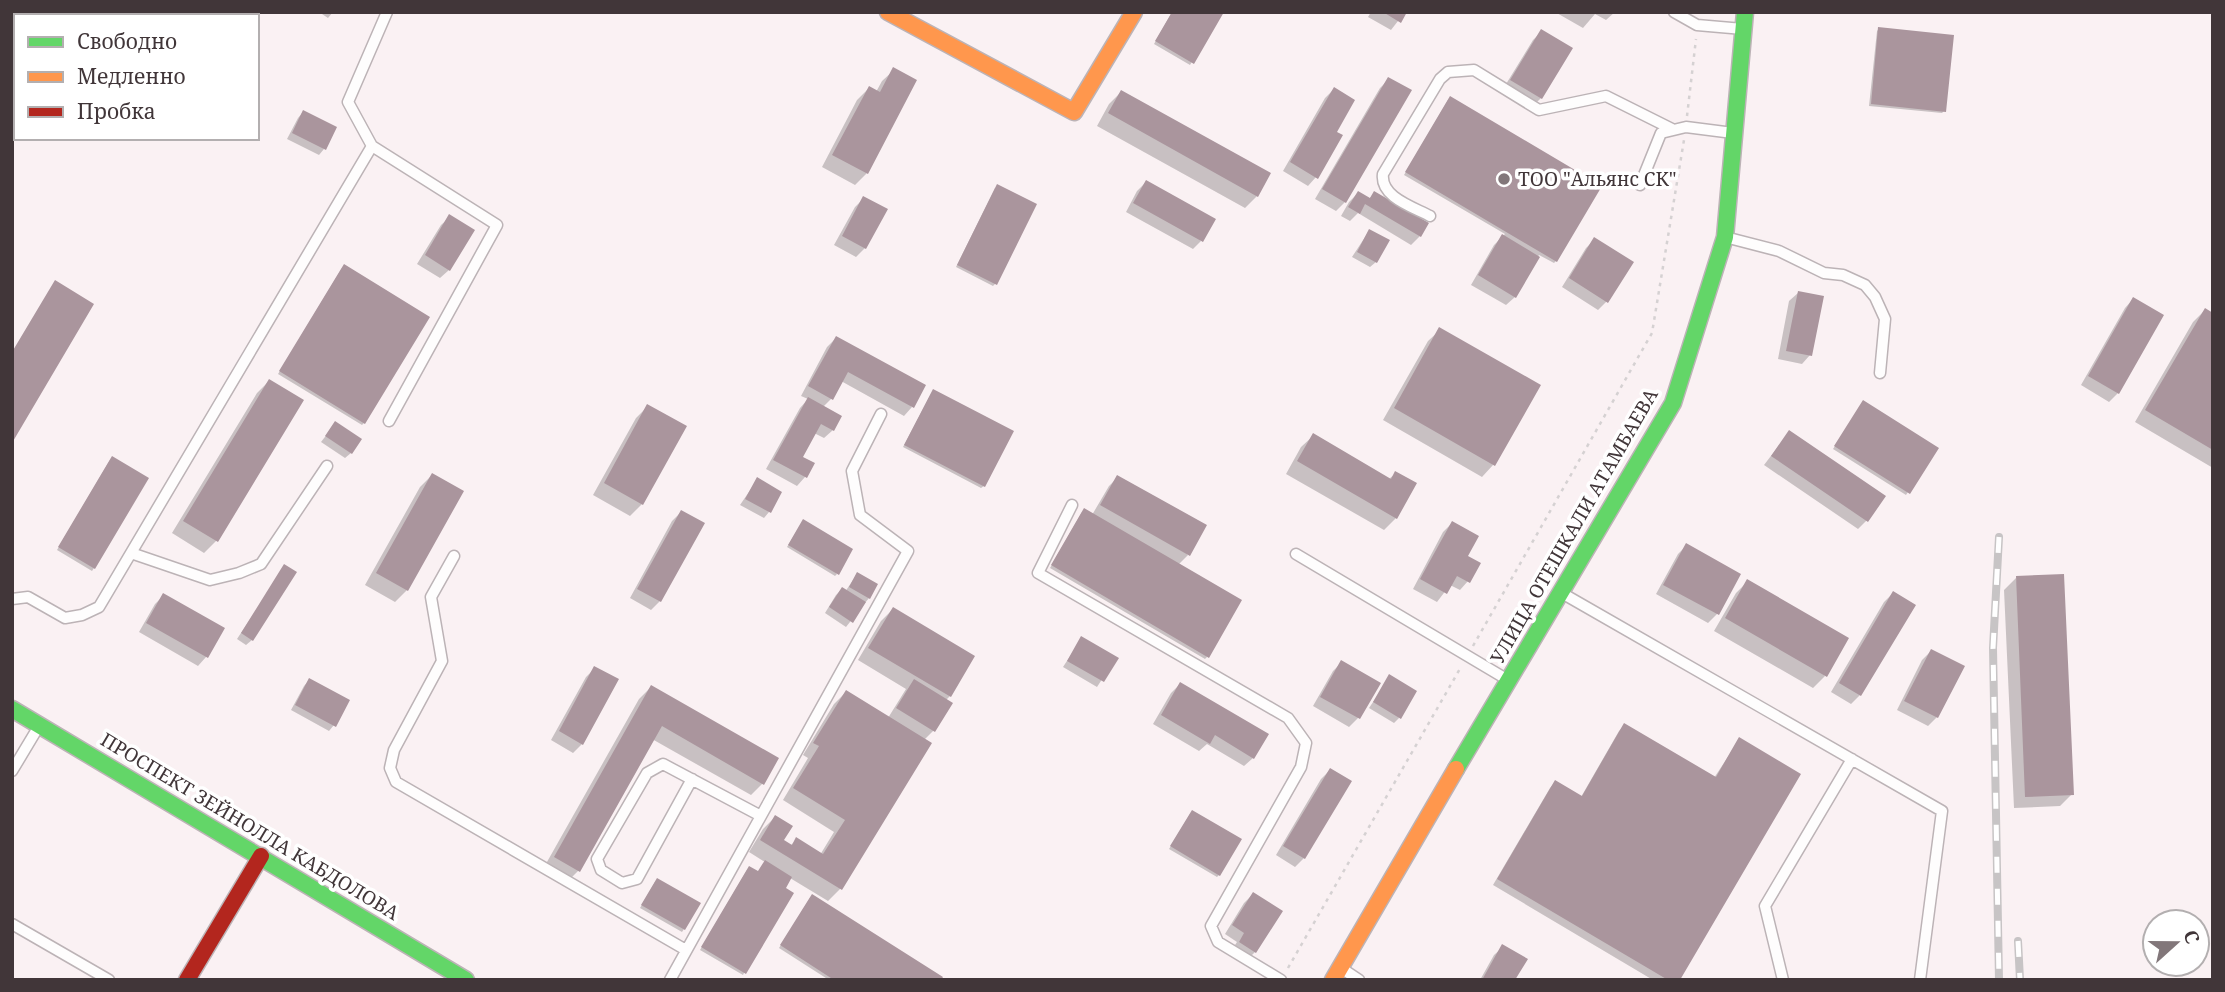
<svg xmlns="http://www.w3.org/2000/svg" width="2225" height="992" font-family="'Noto Serif',serif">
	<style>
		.shadow { fill: #0003 }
		.building { fill: #aa959d }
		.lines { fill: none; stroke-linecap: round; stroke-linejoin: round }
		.lane-casing { stroke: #bcb3b6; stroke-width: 13 }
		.fast-casing { stroke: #bcb3b6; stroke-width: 19 }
		.slow-casing { stroke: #bcb3b6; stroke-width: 19 }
		.jam-casing { stroke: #bcb3b6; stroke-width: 19 }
		.path { stroke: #d5d1d2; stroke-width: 2.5; stroke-dasharray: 3.5 5; stroke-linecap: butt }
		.lane { stroke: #fefdfd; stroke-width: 10 }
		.fast { stroke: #63d668; stroke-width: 16 }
		.slow { stroke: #ff974d; stroke-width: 16 }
		.jam { stroke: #b3261e; stroke-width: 16 }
		.rail-casing { stroke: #c7c4c5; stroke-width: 8 }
		.rail { stroke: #fff; stroke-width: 5; stroke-dasharray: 16; stroke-linecap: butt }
		.poi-dot { fill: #82777a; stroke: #fff; stroke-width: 2.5 }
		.labels { text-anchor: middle; stroke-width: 7; stroke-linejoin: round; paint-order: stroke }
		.poi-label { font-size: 19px; fill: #413639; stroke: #fff; text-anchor: start }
		.street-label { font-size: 19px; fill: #413639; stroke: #fff }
	</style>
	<rect width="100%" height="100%" fill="#faf1f3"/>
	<path class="shadow" d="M319,12H333L328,18Z
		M1172,12H1222L1190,65L1154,44Z
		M1371,12H1405L1391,30L1368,17Z
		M1555,12H1615L1606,20L1595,14L1583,28Z
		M1879,29L1944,111L1942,113L1869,106L1877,31Z
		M1542,31L1541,98L1532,107L1503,89L1533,40Z
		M894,70L867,173L855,185L822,167L857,100L869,88L876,92L882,81Z
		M1389,79L1410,91L1345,202L1336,211L1315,199L1380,88Z
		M1334,89V132L1316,177L1308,186L1283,171L1325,98Z
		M1121,92L1257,196L1245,208L1097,126L1109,104Z
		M1448,100L1556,261L1554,263L1539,255L1515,297L1506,305L1471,285L1494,245L1505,234L1404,175Z
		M303,112L324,149L319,155L287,139L298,118Z
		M1146,182L1201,241L1193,249L1126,212L1137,191Z
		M995,188V284L993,286L956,267Z
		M1358,193L1369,199L1374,193L1420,236L1411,245L1358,213L1350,221L1341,216L1349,202Z
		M864,198L865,248L856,257L834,245L855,207Z
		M450,217L449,270L440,278L417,264L441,225Z
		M1369,231L1376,262L1370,267L1352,257Z
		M1595,239L1607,301L1598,310L1562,287L1586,248Z
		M342,268L364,423L362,425L278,374Z
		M1798,293L1810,355L1802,364L1778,359L1789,301Z
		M2133,299L2118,393L2109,402L2081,385L2125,308Z
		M2205,310L2213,315V468L2135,422L2193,322Z
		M1440,330L1493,465L1482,477L1383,420L1428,341Z
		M836,338L912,407L904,416L841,381L831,399L823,407L833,430L824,438L814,433L801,457L805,477L797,486L766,469L800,408L808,399L801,396L827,347Z
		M269,381L301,400L216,541L204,553L172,533L257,393Z
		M931,394L984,486L981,488L903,447Z
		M1861,405L1936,449L1906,495L1833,449Z
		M648,406L642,504L630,516L593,495L636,418Z
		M335,424L351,453L345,458L321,442Z
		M1789,432L1867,520L1858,529L1764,465Z
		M1313,436L1389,479L1396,473V518L1384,530L1286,474L1301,447Z
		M110,460L94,568L92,571L57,550Z
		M432,475L407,590L395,602L365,585L420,487Z
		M1118,477L1188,555L1178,565L1207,657L1205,659L1050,568L1082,512L1092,515L1109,486Z
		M757,480L769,512L764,518L740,505Z
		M681,512L660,601L651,610L630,598L672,521Z
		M1452,523L1466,557L1468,581L1460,590L1450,585L1437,602L1413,589L1443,532Z
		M801,524L837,574L835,576L787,547Z
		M1686,546L1739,574L1717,614L1708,623L1656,594L1678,554Z
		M285,566L252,640L246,645L237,639Z
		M857,574L869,598L846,627L825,613L836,595L842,589L845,592Z
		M2016,578L2072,794L2060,806L2014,808L2004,590Z
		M1748,581L1825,676L1813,688L1714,631L1736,593Z
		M1893,593L1860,695L1851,704L1831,692L1884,602Z
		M164,595L223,629L206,657L198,666L139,632L155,604Z
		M893,609L950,696L945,701L934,730L924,740L930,743L840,889L828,901L790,878L743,975L700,950L747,870L758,873L765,862L749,852L763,829L775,817L781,841L790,846L796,840L820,855L834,832L783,800L808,758L803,755L834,704L846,692L888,718L906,689L858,660L881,621Z
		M1082,638L1116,658L1097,687L1063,667Z
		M1931,651L1937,717L1928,726L1897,710L1922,660Z
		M1342,662L1378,683L1358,718L1349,727L1313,706L1333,671Z
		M595,668L582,744L573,753L551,740L586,677Z
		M1390,677L1399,718L1394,723L1369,708Z
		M309,680L334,725L329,731L291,710L304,686Z
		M1180,684L1253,758L1244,766L1207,744L1199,751L1153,724L1171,693Z
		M651,687L763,783L751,795L652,739L578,871L567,882L543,869L639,699Z
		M1625,725L1714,778L1739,740L1678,980H1653L1493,885L1550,788L1555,782L1581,797L1619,731Z
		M1330,770L1304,858L1295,867L1276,855L1321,779Z
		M1190,814L1219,875L1217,877L1169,849Z
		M655,882L684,929L682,932L640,908Z
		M1253,894L1255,952L1246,961L1231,951L1237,942L1225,934L1244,903Z
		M810,898L939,980H829L779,948Z
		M1503,947L1513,980H1480L1494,955Z"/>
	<path class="building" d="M42,12H119L117,16H48Z
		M1172,12H1224L1194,64L1155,41Z
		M1383,12H1407L1401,23Z
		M1878,27L1954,35L1946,112L1871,104Z
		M1541,29L1573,48L1542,99L1510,80Z
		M893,67L917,80L868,174L832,155L869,86L880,92Z
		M1388,77L1412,90L1346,203L1322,189Z
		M1334,87L1355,100L1337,132L1343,135L1318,179L1290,162Z
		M1121,90L1271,173L1258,197L1108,113Z
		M1450,96L1602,186L1557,262L1405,172Z
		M303,110L337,127L326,150L292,133Z
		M1146,180L1216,219L1203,242L1133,203Z
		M997,184L1037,204L997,285L957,265Z
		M1358,191L1370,198L1374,191L1429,223L1421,237L1365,204L1360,214L1348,207Z
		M863,196L888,209L866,249L842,236Z
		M449,214L475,230L450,271L425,255Z
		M1369,229L1390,240L1377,263L1357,252Z
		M1502,234L1540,257L1516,298L1478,275Z
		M1594,237L1634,262L1608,303L1569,278Z
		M344,264L430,317L365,424L279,371Z
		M55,280L94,304L12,443V352Z
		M1798,291L1824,296L1812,356L1786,351Z
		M2133,297L2164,315L2119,394L2088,376Z
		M2205,308L2213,313V450L2145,410Z
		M1439,327L1541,385L1495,466L1394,408Z
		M836,336L926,385L914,408L848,372L833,400L808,386Z
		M269,379L304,400L218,542L183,521Z
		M933,389L1014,431L985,487L904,445Z
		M808,397L842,416L834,431L821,424L803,457L815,463L807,478L773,460Z
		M1863,400L1939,448L1910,494L1834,446Z
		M647,404L687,426L643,505L604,483Z
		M335,421L362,439L352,454L325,436Z
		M1789,430L1886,496L1868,522L1771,456Z
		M1313,433L1391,479L1395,471L1417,483L1397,519L1297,461Z
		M112,456L149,478L95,569L58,547Z
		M432,473L464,491L408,591L376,573Z
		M1117,475L1207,525L1190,556L1100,505Z
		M757,477L782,492L771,513L745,499Z
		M1084,508L1242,600L1209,658L1051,565Z
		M681,510L705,523L661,602L637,589Z
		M803,519L853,549L839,575L788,545Z
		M1452,521L1479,536L1468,556L1481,563L1470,583L1457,576L1447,594L1420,579Z
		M1686,543L1741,574L1719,615L1663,585Z
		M284,564L297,572L253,641L241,633Z
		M857,572L878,584L870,599L849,587Z
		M2064,574L2074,795L2025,797L2016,576Z
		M1747,579L1849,638L1827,677L1725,618Z
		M842,587L866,602L853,623L829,607Z
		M1893,591L1916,605L1861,696L1839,683Z
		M163,593L225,628L208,658L146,623Z
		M893,607L975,656L951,697L868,648Z
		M1081,636L1119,658L1104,682L1067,661Z
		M1931,649L1965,666L1938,718L1904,701Z
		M1341,660L1381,683L1360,719L1320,697Z
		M594,666L619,679L583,745L559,731Z
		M1389,674L1417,691L1401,719L1373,702Z
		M309,678L350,700L336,727L295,705Z
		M914,679L953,703L935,732L896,708Z
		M1180,682L1269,734L1254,759L1215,735L1210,744L1161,715Z
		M651,685L779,758L764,785L662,726L580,872L554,857Z
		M846,690L932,743L842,890L760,840L775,815L793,826L784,840L792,845L796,837L823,854L845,820L793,788L819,746L813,743Z
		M1624,723L1716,777L1739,737L1801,774L1680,980H1668L1497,879L1555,780L1582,796Z
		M1330,768L1352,781L1305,859L1283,846Z
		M1192,810L1242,839L1220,876L1170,846Z
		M765,860L792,877L786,888L794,893L746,974L701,947L749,866L758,871Z
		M657,878L701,903L685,930L641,905Z
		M1253,892L1283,911L1256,953L1239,942L1244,933L1232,925Z
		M812,894L943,977L941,980H834L780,945Z
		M1502,944L1528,959L1515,980H1482Z"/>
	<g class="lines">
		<defs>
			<path id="lane" d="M1674,12L1697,25L1743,29
				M12,37V39
				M372,146L348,102L387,12
				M1640,185L1661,133L1686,127L1733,133
				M1430,216C1413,207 1380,197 1383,174L1440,79L1448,72L1474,70L1539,110L1606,96L1672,129
				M1725,237L1779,251L1824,273L1843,275L1865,285L1875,297L1885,319L1880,373
				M1072,505L1038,573L1288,718L1306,743L1301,767L1211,926L1218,942L1281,980
				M131,553L210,580L239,573L261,564L327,466
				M1296,554L1508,680
				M454,556L431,597L442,661L394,750L390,768L396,782L686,950
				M1560,592L1942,811L1920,980
				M12,599L28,597L65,618L82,615L99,607L372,146L497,225L389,421
				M12,771L39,726
				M692,779L637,879L622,883L601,870L597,859L647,773L663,764L761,816
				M12,924L109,980
				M1341,968L1359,980
				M670,980L908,551L860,515L852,471L881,414
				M1783,980L1765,906L1852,759"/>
			<path id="fast" d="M12,709L466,980
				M1456,769L1673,403L1725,237L1745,12"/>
			<path id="slow" d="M888,12L1074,112L1134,12
				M1333,980L1456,769"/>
			<path id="jam" d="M187,980L261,856"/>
		</defs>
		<use href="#lane" class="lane-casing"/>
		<use href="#fast" class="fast-casing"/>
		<use href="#slow" class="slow-casing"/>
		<use href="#jam" class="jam-casing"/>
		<path class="path" d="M1687,116L1696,39
			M1473,646L1652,333L1684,140
			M1288,968L1461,667"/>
		<use href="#lane" class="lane"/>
		<use href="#fast" class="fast"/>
		<use href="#slow" class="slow"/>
		<use href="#jam" class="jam"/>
		<defs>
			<path id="rail" d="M1999,537L1993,648L1999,980
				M2018,941L2020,980"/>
		</defs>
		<use href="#rail" class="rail-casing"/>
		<use href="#rail" class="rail"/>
	</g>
	<circle class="poi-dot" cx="1504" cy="179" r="7"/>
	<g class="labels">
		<g class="poi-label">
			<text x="1518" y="186">ТОО "Альянс СК"</text>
		</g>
		<g class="street-label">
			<text transform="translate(1574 526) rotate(-60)" y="7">УЛИЦА ОТЕШКАЛИ АТАМБАЕВА</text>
			<text transform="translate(250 826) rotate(31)" y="7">ПРОСПЕКТ ЗЕЙНОЛЛА КАБДОЛОВА</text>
		</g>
	</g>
	<rect width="2225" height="992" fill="none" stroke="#413639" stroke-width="28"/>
	<rect x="14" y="14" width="245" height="126" fill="#ffffff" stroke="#b3afb0" stroke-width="2"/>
	<rect x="28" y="37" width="35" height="10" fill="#63d668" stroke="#b3afb0" stroke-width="2"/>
	<text x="77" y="49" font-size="21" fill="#413639">Свободно</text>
	<rect x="28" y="72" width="35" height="10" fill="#ff974d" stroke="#b3afb0" stroke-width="2"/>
	<text x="77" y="84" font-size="21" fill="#413639">Медленно</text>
	<rect x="28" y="107" width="35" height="10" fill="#b3261e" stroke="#b3afb0" stroke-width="2"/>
	<text x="77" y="119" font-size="21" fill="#413639">Пробка</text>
	<g transform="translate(2176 943) rotate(69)"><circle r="33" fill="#ffffff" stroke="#b3afb0" stroke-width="2"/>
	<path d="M0-5L12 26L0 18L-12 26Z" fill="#82777a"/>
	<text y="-10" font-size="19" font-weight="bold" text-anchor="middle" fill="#413639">С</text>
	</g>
</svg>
